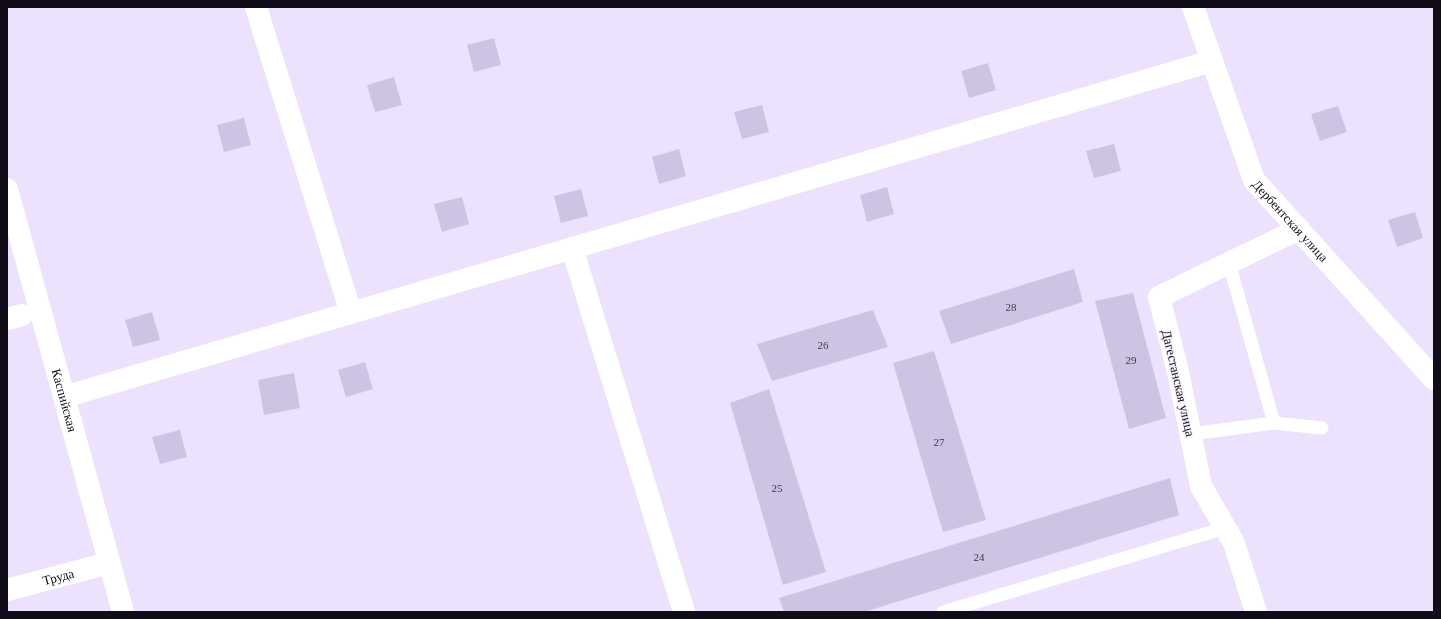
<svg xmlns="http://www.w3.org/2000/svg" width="1441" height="619" font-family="'Times New Roman',serif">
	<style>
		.building { fill: #cfc3e4 }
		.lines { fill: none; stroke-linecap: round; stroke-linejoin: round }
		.lane { stroke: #fff; stroke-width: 13 }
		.street { stroke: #fff; stroke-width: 22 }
		.labels { text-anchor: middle; stroke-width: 3; stroke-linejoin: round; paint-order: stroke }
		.number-label { font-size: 11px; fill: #403a4b }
		.street-label { font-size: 13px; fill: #110d18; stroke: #f6f3fa }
	</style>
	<rect width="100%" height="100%" fill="#ece2fe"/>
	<path class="building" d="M494,38L501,65L474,72L467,45Z
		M988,63L996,90L969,98L961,71Z
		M394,77L402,105L375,112L367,85Z
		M762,105L769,132L742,139L734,112Z
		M1338,106L1347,132L1320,141L1311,114Z
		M244,118L251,145L224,152L217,125Z
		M1114,144L1121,171L1094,178L1086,151Z
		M679,149L686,176L659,184L652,157Z
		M887,187L894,214L867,222L860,195Z
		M581,189L588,216L561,223L554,196Z
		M462,197L469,224L442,232L434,204Z
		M1415,212L1423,238L1397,247L1388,220Z
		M1074,269L1083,302L951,344L939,311Z
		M1133,293L1166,418L1129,429L1095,301Z
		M873,310L888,347L772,381L757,344Z
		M152,312L160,340L133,347L125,320Z
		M934,351L986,520L943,532L893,363Z
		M365,362L373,389L346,397L338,370Z
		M294,373L300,408L264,415L258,380Z
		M769,389L826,572L783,585L730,403Z
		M180,430L187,457L160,464L152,437Z
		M1170,478L1179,515L864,612H784L779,598Z"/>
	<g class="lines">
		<path class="lane" d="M1229,263L1274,423
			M1191,434L1274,423L1322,428
			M943,612L1225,528"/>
		<g class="street">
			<path d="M256,7L351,313"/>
			<path id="s1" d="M1193,7L1254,180L1434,379"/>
			<path id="s2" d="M7,189L123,612"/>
			<path d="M572,248L684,612"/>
			<path d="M7,319L22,315"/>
			<path d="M67,396L1212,61"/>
			<path id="s3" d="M7,590L109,563"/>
			<path d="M1256,612L1234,543L1201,486L1178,372L1159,297L1299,229"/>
		</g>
	</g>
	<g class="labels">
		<g class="number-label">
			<text x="1011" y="311">28</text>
			<text x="823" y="349">26</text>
			<text x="1131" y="364">29</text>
			<text x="939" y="446">27</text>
			<text x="777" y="492">25</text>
			<text x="979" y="561">24</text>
		</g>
		<g class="street-label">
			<text dy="5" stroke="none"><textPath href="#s1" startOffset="238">Дербентская улица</textPath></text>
			<text transform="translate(1179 383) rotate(77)" y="5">Дагестанская улица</text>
			<text dy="5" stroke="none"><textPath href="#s2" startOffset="219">Каспийская</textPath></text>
			<text dy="5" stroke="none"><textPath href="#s3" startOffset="53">Труда</textPath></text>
		</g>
	</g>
	<rect width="1441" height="619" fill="none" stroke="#110d18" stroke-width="16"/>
</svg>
